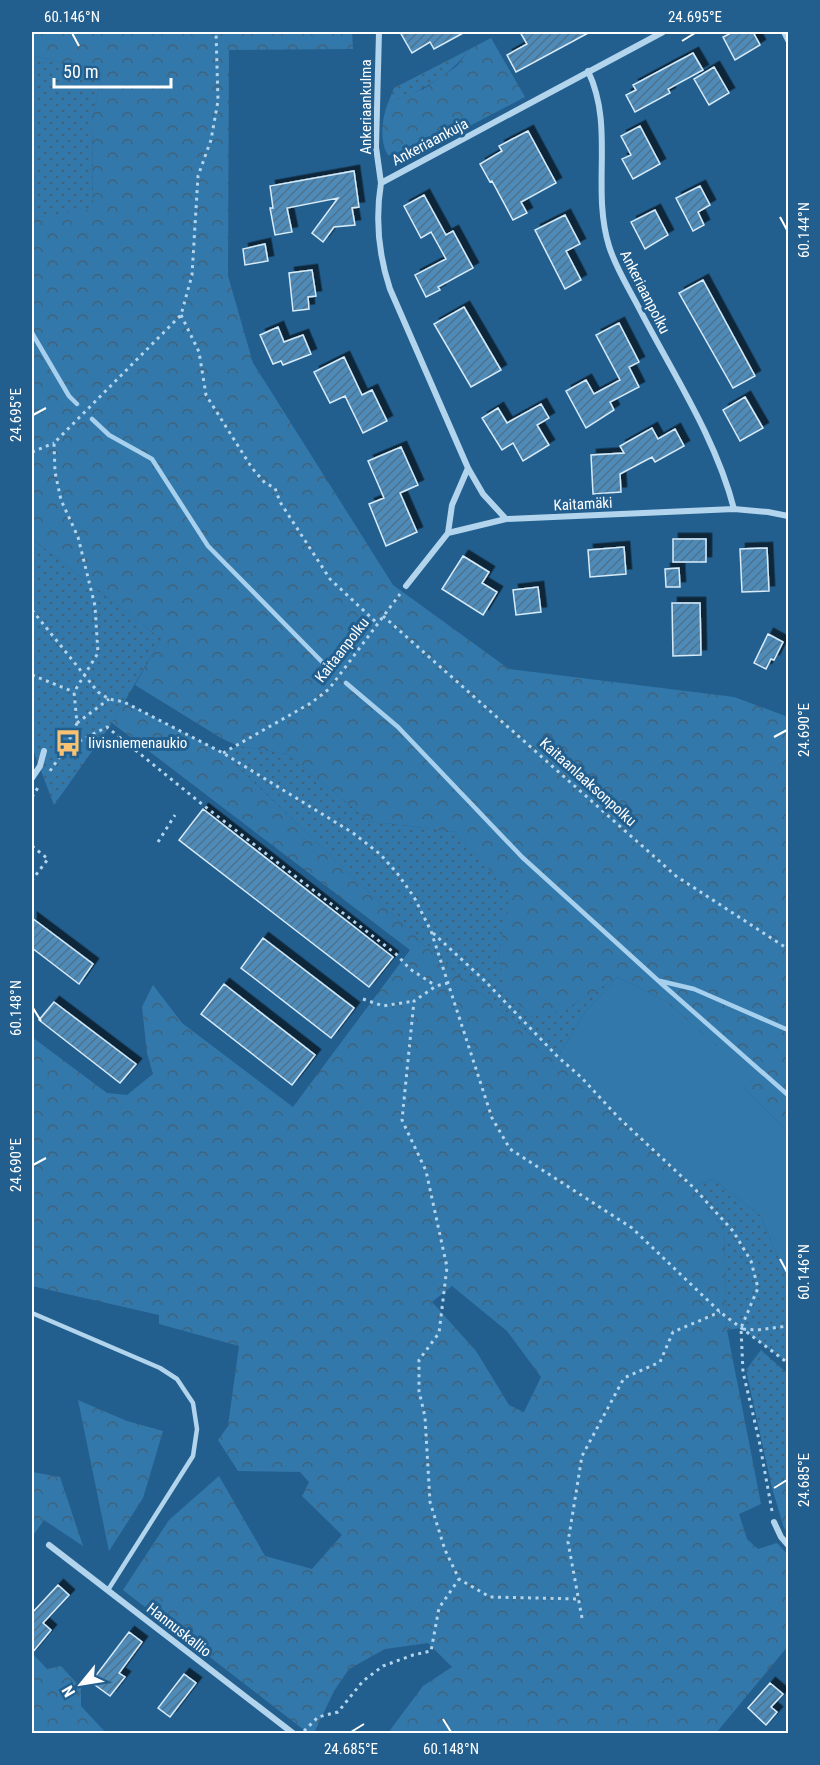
<svg xmlns="http://www.w3.org/2000/svg" width="820" height="1765" font-family="'Roboto Condensed',sans-serif">
	<style>
		.grass { fill: url(#grass-dots) }
		.forest { fill: url(#forest-crowns); fill-rule: evenodd }
		.garden { fill: #3378aa }
		.lines { fill: none; stroke-linecap: round; stroke-linejoin: round }
		.stream { stroke: #a6d0ed; stroke-width: 4.5 }
		.building { fill: url(#building-hatch); stroke: #d7ebf9; stroke-width: 1.5; filter: url(#shadow) }
		.path { stroke: #b2d4ec; stroke-width: 3; stroke-dasharray: 3 4.5; stroke-linecap: butt }
		.lane { stroke: #b2d4ec; stroke-width: 4.5 }
		.street { stroke: #b2d4ec; stroke-width: 6 }
		.ticks { fill: none; stroke: #fff; stroke-width: 2 }
		.labels { text-anchor: middle; stroke-width: 6; stroke-linejoin: round; paint-order: stroke }
		.street-label { font-size: 15px; fill: #fff; stroke: #225f8f }
		.poi-label { font-size: 15px; fill: #fff; stroke: #225f8f; text-anchor: start }
		.neatline { fill: none; stroke: #fff; stroke-width: 2 }
		.ticks-label { font-size: 15px; text-anchor: middle; fill: #fff }
	</style>
	<defs>
		<pattern id="grass-dots" width="8" height="8" patternUnits="userSpaceOnUse" patternTransform="scale(1.5)"><rect width="8" height="8" fill="#3378aa"/><path d="M2 2h.1M6 6h.1" fill="none" stroke="#40627b" stroke-width="1.8" stroke-linecap="round"/></pattern>
		<pattern id="forest-crowns" width="20" height="18" patternUnits="userSpaceOnUse" patternTransform="scale(1.5)"><rect width="20" height="18" fill="#3378aa"/><path d="M2 6a3 3 0 1 1 6 0M12 15a3 3 0 1 1 6 0" fill="none" stroke="#40627b"/></pattern>
		<pattern id="building-hatch" width="6" height="6" patternUnits="userSpaceOnUse" patternTransform="scale(1.5)"><rect width="6" height="6" fill="#4f8bb8"/><path d="M-1 1l2-2M0 6l6-6M5 7l2-2" fill="none" stroke="#4e728d"/></pattern>
		<filter id="shadow"><feDropShadow dx="5.5" dy="-5.5" stdDeviation="0" flood-color="#0009"/></filter>
	</defs>
	<rect width="100%" height="100%" fill="#225f8f"/>
	<path class="grass" d="M470,49C449,77 421,91 388,103L394,88Z
		M32,55L102,73L92,121L93,210L32,218Z
		M32,532L35,541L161,639L112,723L54,805L32,747Z
		M238,746L287,754L369,821L455,832L511,893L498,958L566,1009L618,977L585,1012L558,1057L442,962L223,753Z
		M713,1179L761,1216L788,1282V1363L741,1328L727,1330L724,1230L693,1187Z
		M761,1350L788,1374V1479L772,1488L746,1370Z"/>
	<path class="forest" d="M32,32H352L353,49L229,50L228,276L253,363L393,585L509,669L734,697L788,717V1133L745,1088L752,1078L667,1002L618,977L566,1009L531,1017L506,991L498,958L510,893L455,832L369,821L287,754L238,746L221,738L135,685L161,639L35,541L32,532V218L93,209L92,121L102,73L32,55Z
		M491,38L525,97L424,150L403,156L388,155C379,140 382,119 388,103L425,88L457,66L470,49Z
		M124,702L223,753L442,962L558,1057L581,1077L619,1118L693,1187L724,1230L727,1330L761,1504L739,1514L747,1539L758,1549L777,1543L788,1555V1646L716,1733H388L423,1686L452,1667L428,1643L385,1649L349,1669L334,1691L314,1733H308L123,1590L169,1520L219,1476L265,1556L312,1569L342,1535L302,1496L309,1482L300,1472L238,1471L218,1440L228,1426L239,1346L159,1324V1315L32,1286V1037L107,1093L127,1095L153,1074L147,1053L142,1007L153,985L182,1023L293,1107L410,950L112,723ZM452,1286L507,1331L541,1377L524,1412L509,1405L476,1351L432,1302Z
		M78,1400L127,1421L163,1431L143,1498L109,1551Z
		M32,1472L60,1477L83,1546L44,1520L32,1537Z
		M788,1479V1533L784,1528L772,1488Z
		M32,1653L47,1669L61,1666L81,1688V1706L106,1733H32Z"/>
	<path class="garden" d="M618,977L667,1002L753,1078L745,1088L788,1133V1282L761,1216L713,1179L693,1187L619,1118L581,1077L558,1057L585,1012Z"/>
	<g class="lines">
		<path class="stream" d="M32,333L69,396L77,404
			M92,419L109,435L152,459L208,546L330,670
			M346,683L398,727L522,857L663,985L788,1095
			M660,981L694,989L788,1030"/>
	</g>
	<path class="building" d="M400,32H465L434,49L430,42L412,53Z
		M520,32H590L516,72L507,55L527,44Z
		M733,32H753L760,45L735,60L723,37Z
		M693,53L703,70L668,89L670,93L635,112L626,95L636,90L633,85Z
		M714,67L729,93L709,105L694,79Z
		M640,126L660,164L633,179L622,159L631,155L621,136Z
		M528,131L556,183L521,202L527,213L513,220L492,181L490,182L480,164L502,151L499,146Z
		M354,171L359,207L352,208L355,225L334,227L323,242L312,233L338,198L287,208L292,232L275,235L270,208H273L270,186Z
		M700,186L710,205L698,212L704,225L693,231L676,198Z
		M424,195L446,235L453,231L473,268L438,287L440,290L426,297L415,275L446,259L431,232L421,238L404,206Z
		M655,210L668,235L645,249L631,222Z
		M565,215L580,244L566,251L581,280L565,289L535,230Z
		M265,244L268,261L245,265L243,249Z
		M312,270L316,296L308,297L309,309L293,311L289,273Z
		M703,280L755,376L733,388L679,293Z
		M464,307L501,370L471,387L434,324Z
		M619,323L639,362L629,367L639,387L610,402L614,410L586,428L566,391L586,380L594,394L620,380L596,335Z
		M278,327L284,342L303,335L311,354L283,365L281,361L273,364L260,335Z
		M344,357L362,395L372,390L387,421L363,433L345,396L330,403L314,372Z
		M745,397L763,428L740,441L723,410Z
		M541,404L549,418L537,425L549,445L523,461L513,443L502,450L482,418L498,408L507,423Z
		M652,428L658,439L675,429L684,446L655,462L652,457L620,474L621,492L593,494L591,455L624,453L620,446Z
		M401,447L418,485L400,493L417,532L386,546L369,504L384,498L368,461Z
		M673,539H706V562H673Z
		M624,547L626,574L590,577L588,550Z
		M767,548L769,591L742,592L740,549Z
		M463,556L489,572L482,583L497,592L483,615L442,589Z
		M679,568L680,587H666L665,569Z
		M538,587L541,612L516,615L513,590Z
		M672,603H700L701,655L673,656Z
		M768,634L783,642L774,660L771,659L766,669L754,663Z
		M203,809L393,957L369,987L179,840Z
		M32,918L93,964L79,984L32,948Z
		M263,938L354,1008L331,1038L241,968Z
		M224,984L315,1055L292,1085L201,1014Z
		M54,1002L136,1064L120,1083L39,1020Z
		M58,1585L69,1595L43,1623L51,1630L32,1653V1613Z
		M129,1632L142,1642L119,1673L125,1677L110,1696L91,1682Z
		M184,1674L196,1683L170,1717L158,1708Z
		M770,1683L783,1694L771,1707L777,1712L766,1725L748,1708Z"/>
	<g class="lines">
		<path class="path" d="M181,315L199,352L206,395L252,468L265,483L275,488L280,502L330,579L378,624
			M32,452L54,443
			M32,610L98,692L109,699L124,702L223,753L353,833L380,854L397,873L414,897L431,931L492,1118L510,1149L632,1228L720,1312L788,1363
			M383,616L676,876L788,949
			M32,675L74,692
			M77,723L109,699
			M66,748L107,727L203,805L396,954L410,969L436,986
			M223,753L311,703L329,689L400,594
			M50,771L65,749L77,723L74,692L98,653L95,606L78,537L61,500L55,472L54,443L181,315L192,275L198,176L211,140L218,101L216,32
			M32,797L39,786
			M158,842L175,815
			M32,846L48,859L32,880
			M433,933L485,981L558,1057L581,1077L619,1118L693,1187L733,1231L751,1261L758,1288L741,1328L743,1372L759,1440L772,1511
			M448,983L436,986L414,1001L402,1120L426,1171L447,1267L439,1333L419,1360V1391L425,1417L430,1502L445,1550L459,1579L490,1597L578,1599
			M363,999L383,1006L414,1001
			M743,1329L757,1330L788,1326
			M582,1618L568,1542L582,1456L624,1378L660,1362L673,1332L720,1312
			M304,1731L318,1717L338,1712L363,1681L383,1666L413,1655L431,1651L439,1608L459,1579"/>
		<path class="lane" d="M32,1313L160,1368L177,1379L193,1403L197,1429L193,1456L108,1590"/>
		<path class="street" d="M379,32L376,147L381,183
			M784,32L788,40
			M588,71C615,127 591,188 609,246C616,269 630,290 641,312C674,375 716,439 734,509
			M506,519L483,494L468,468L390,289C378,253 375,220 381,183L663,32
			M448,533L452,505L468,468
			M406,586L448,533L506,519L734,509L768,512L788,516
			M32,778L40,766L44,751
			M774,1522L781,1537L788,1545
			M49,1545L294,1734"/>
	</g>
	<path class="ticks" d="M72,33L79,46M682,41L695,33M780,217L787,230M33,415L46,408M774,737L787,730M33,1008L41,1021M33,1165L46,1158M780,1259L787,1272M774,1488L787,1480M443,1719L451,1732M351,1732L364,1724"/>
	<defs>
		<symbol id="bus-bare" viewBox="-9 -9 18 18"><path d="M-5-6H5V4H4V6H2V4H-2V6H-4V4H-5ZM-3.5-4V0h7V-4ZM-3.5 1.2v1.5H-2V1.2ZM2 1.2v1.5H3.5V1.2Z" fill="#f8c274" stroke="#225f8f" stroke-width="2.5" paint-order="stroke"/></symbol>
	</defs>
	<g fill-rule="evenodd">
		<use href="#bus-bare" x="49" y="724" width="38" height="38"/>
	</g>
	<g class="labels">
		<g class="street-label">
			<text transform="translate(366 107) rotate(-90)" y="5">Ankeriaankulma</text>
			<text transform="translate(430 142) rotate(-28)" y="5">Ankeriaankuja</text>
			<text transform="translate(645 292) rotate(63)" y="5">Ankeriaanpolku</text>
			<text transform="translate(583 504) rotate(-3)" y="5">Kaitamäki</text>
			<text transform="translate(342 650) rotate(-52)" y="5">Kaitaanpolku</text>
			<text transform="translate(588 782) rotate(42)" y="5">Kaitaanlaaksonpolku</text>
			<text transform="translate(179 1630) rotate(38)" y="5">Hannuskallio</text>
		</g>
		<g class="poi-label">
			<text x="88" y="748">Iivisniemenaukio</text>
		</g>
	</g>
	<rect width="820" height="1765" fill="none" stroke="#225f8f" stroke-width="66"/>
	<g transform="translate(81 1684) rotate(240)" stroke="#225f8f" stroke-width="4.5" paint-order="stroke">
	<path d="M0-4.5L10 22L0 15L-10 22Z" fill="#ffffff"/>
	<text y="-9" font-size="16" font-weight="bold" text-anchor="middle" fill="#ffffff">N</text>
	</g>
	<path d="M54 78v9h117v-9" fill="none" stroke="#ffffff" stroke-width="3"/>
	<text x="63" y="78" font-size="18" fill="#ffffff" stroke="#225f8f" stroke-width="4.5" paint-order="stroke">50 m</text>
	<rect x="33" y="33" width="754" height="1699" class="neatline"/>
	<g class="ticks-label">
		<text x="72" y="22">60.146°N</text>
		<text x="695" y="22">24.695°E</text>
		<text transform="translate(804 230) rotate(-90)" y="5">60.144°N</text>
		<text transform="translate(16 415) rotate(-90)" y="5">24.695°E</text>
		<text transform="translate(804 730) rotate(-90)" y="5">24.690°E</text>
		<text transform="translate(16 1008) rotate(-90)" y="5">60.148°N</text>
		<text transform="translate(16 1165) rotate(-90)" y="5">24.690°E</text>
		<text transform="translate(804 1272) rotate(-90)" y="5">60.146°N</text>
		<text transform="translate(804 1480) rotate(-90)" y="5">24.685°E</text>
		<text x="351" y="1754">24.685°E</text>
		<text x="451" y="1754">60.148°N</text>
	</g>
</svg>
